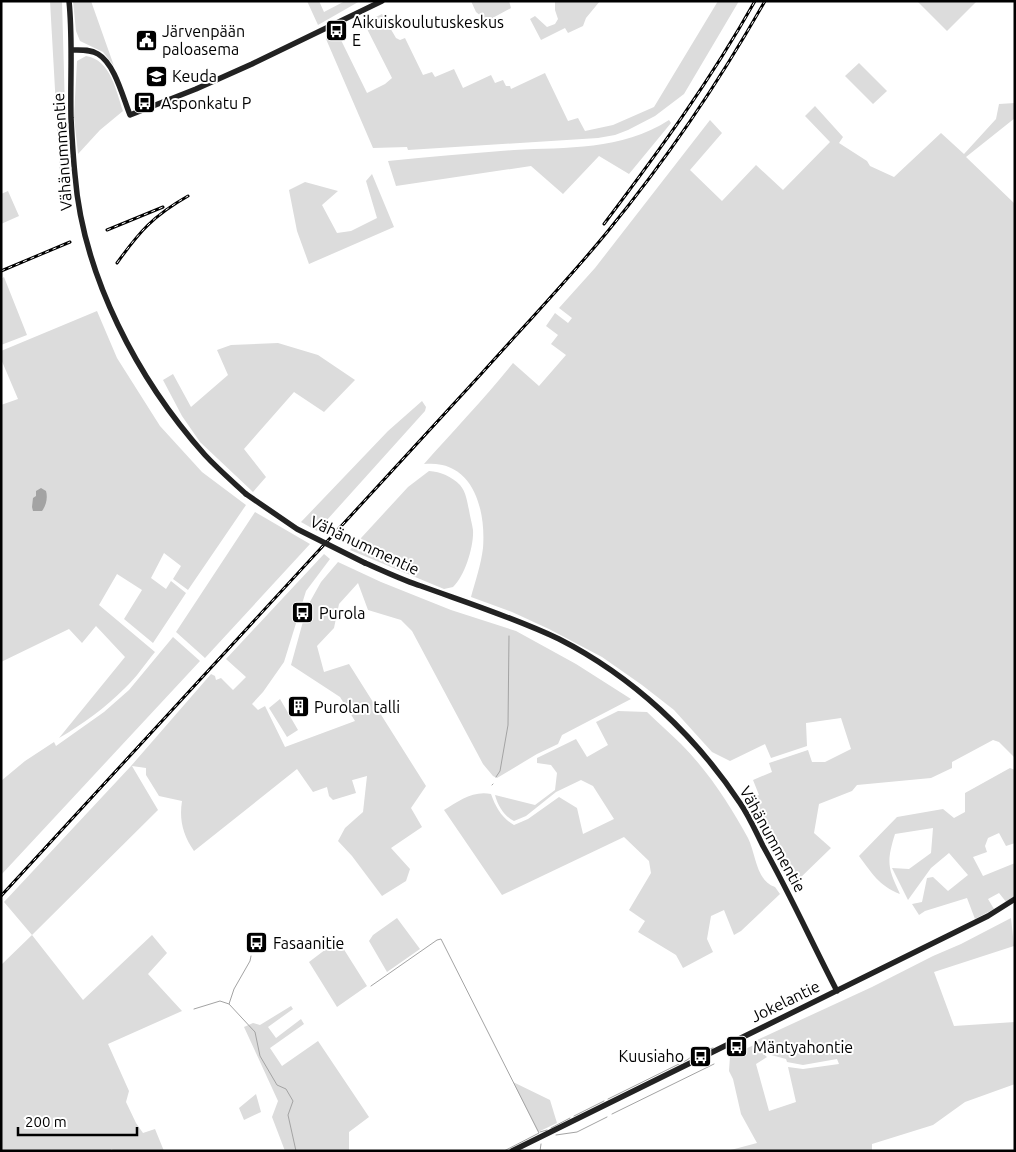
<svg xmlns="http://www.w3.org/2000/svg" width="1016" height="1152" font-family="Ubuntu,sans-serif">
	<style>
		.green { fill: #dcdcdc }
		.water { fill: #a3a3a3 }
		.lines { fill: none; stroke-linecap: round; stroke-linejoin: round }
		.stream { stroke: #a3a3a3; stroke-width: 1 }
		.secondary { stroke: #222; stroke-width: 5.5 }
		.rail-casing { stroke: #000; stroke-width: 3 }
		.rail { stroke: #fff; stroke-width: 1; stroke-dasharray: 4; stroke-linecap: butt }
		.secondary-bridge { stroke: #222; stroke-width: 5.5 }
		.labels { text-anchor: middle; stroke-width: 4; stroke-linejoin: round; paint-order: stroke }
		.poi-label { font-size: 16px; fill: #000; stroke: #fff; text-anchor: start }
		.street-label { font-size: 16px; fill: #000; stroke: #fff }
	</style>
	<rect width="100%" height="100%" fill="#fff"/>
	<path class="green" d="M50,1H62L66,146L60,178Z
		M73,1H91L114,66L103,52L80,41L76,31Z
		M307,1H319L324,12L345,1H360L318,25Z
		M471,1H509L511,8L487,21L476,12Z
		M555,1H600L586,18L583,26L568,33L565,28L541,40L530,19L535,16L547,27L555,24L558,19L555,10Z
		M718,1H739L684,94L655,116L628,130L615,135L598,138L408,150L407,147L373,148L326,39L339,36L367,93L385,84L392,78L364,23L382,14L396,38L400,40L405,38L423,75L432,72L435,77L454,69L463,88L491,75L495,83L503,80L506,86H510L511,89L545,73L568,121L578,118L585,131L613,125L654,107Z
		M917,1H977L947,31Z
		M86,56C111,60 116,91 123,111L100,130L78,154L74,117L77,61Z
		M859,63L887,91L873,104L845,76Z
		M1015,103V118L966,157L1015,204V758L999,742L993,740L952,762V768L931,778L857,785L852,791L819,804L814,833L831,848L797,881L787,878L746,801L759,795L753,780L772,772L769,763L808,750L812,762H825L851,749L841,718L806,723L807,746L771,758L765,744L730,761L712,752L674,710L642,685L602,657L549,629L512,612L471,597C475,582 481,565 483,548C486,509 473,459 424,464C453,431 485,398 513,363L539,386L566,355L551,344L558,335L546,326L555,313L568,323L572,318L559,308L595,268L710,120L722,133L690,170L722,201L756,165L783,190L830,142L805,116L815,106L843,137L839,143L867,161L870,166L894,177L941,133L964,154L996,119L999,104Z
		M669,120L671,123L629,174L599,156L563,194L531,166L396,186L388,161C430,157 472,153 514,150C567,147 621,151 669,120Z
		M372,174L394,227L309,264L297,231L289,190L305,182L338,191L322,205L337,233L351,231L377,218L366,181Z
		M8,191L19,216L1,224V194Z
		M4,277L27,335L1,345V279Z
		M97,311L117,358L160,426L202,472L246,505L188,590L173,579L181,566L164,553L151,578L166,589L171,581L186,593L153,643L124,619L142,590L117,574L99,605L155,652C145,664 136,678 125,688C105,708 83,724 59,738L125,657L96,626L82,643L69,629L1,662V405L18,399L1,359V351Z
		M278,343L318,355L355,380L324,412L294,392L244,449L266,477L253,492L200,442L182,416L163,380L173,374L191,407L228,375L217,350L231,345Z
		M422,401L426,407L425,411L317,531L301,522L388,431Z
		M429,471C441,472 451,476 460,485C466,492 467,501 469,510C470,517 472,523 473,530C474,546 465,576 453,587L444,589L350,550L408,487Z
		M255,512L310,544L205,658L176,632Z
		M324,554L330,559L306,591L284,662L263,692L252,704L258,710L265,706L285,747L355,721L340,697L291,665L307,607L321,582L338,562L381,582L451,610L516,631L576,664L631,699L562,735L558,744L537,754L497,778L493,776L483,764L412,631L401,620L368,610L358,583L339,604L334,628L317,646L324,672L349,664L426,786L411,808L422,827L391,848L410,869L406,881L382,896L352,856L338,841L345,828L363,812L367,776L338,784L352,780L356,793L333,800L329,796L327,787L313,792L297,769L194,851C183,835 179,820 182,801L159,796L146,775V768L132,766L158,810L32,935L83,1000L152,935L167,953L148,974L182,1011L108,1044L129,1091L126,1102L136,1123L143,1133L155,1129L164,1151H113L112,1149L109,1151H1V965L32,935L4,902L131,766L211,674L215,676L216,680L221,678L233,690L246,677L226,659Z
		M173,637L200,661L1,875V781L25,761L54,742L56,746L104,712L129,690Z
		M280,699L298,730L287,737L269,708Z
		M618,711L647,712C658,723 670,733 681,744C708,771 730,805 748,838C756,854 756,881 775,887L780,894L741,931L734,935L724,910L711,916L707,939L713,952L683,968L676,955L638,932L645,921L629,910L651,873L649,861L624,837L502,895L444,810C458,801 474,790 491,794C496,808 502,818 514,825L528,819L559,797L577,808L583,834L614,819L593,786L581,780L556,792L526,816L514,821C504,816 498,806 495,795L535,805L555,790L557,773L551,765L537,763V758L576,739L587,757L608,745L596,722Z
		M1010,768L1015,770V843L1006,846L999,833L988,838L985,846L987,852L973,857L983,876L1015,863V897L1007,903L999,893L988,899L994,909L975,919L967,898L925,911L919,915L912,904L922,902L927,878L933,877L948,891L968,875L949,853L931,868L908,900L892,868L909,869L931,853L933,828L895,834C886,863 888,868 900,894C879,886 872,873 859,856L897,817L943,809L954,818L965,812V793Z
		M397,918L420,949L387,972L369,941L373,935Z
		M1011,918L1014,946L934,972L954,1026L1015,1022V1084L965,1102L933,1125L872,1144V1151H727L757,1143L741,1114L733,1079L729,1071L730,1056L754,1045L767,1057L756,1064L769,1111L796,1102L788,1067L803,1069L839,1064L837,1059L803,1065L787,1062L786,1059L771,1055L757,1040L872,987L933,956L961,944Z
		M338,940L367,986L337,1007L309,962Z
		M291,1006L293,1009L268,1027L276,1038L301,1019L304,1024L270,1048L282,1066L318,1041L369,1117L349,1132V1151H285L272,1117L278,1101L244,1027L253,1023L260,1025Z
		M513,1082L550,1100L557,1123L538,1132Z
		M256,1094L261,1112L244,1120L239,1108Z"/>
	<path class="water" d="M41,488L46,491C48,498 46,506 42,511H33L32,507L33,498L36,496V491Z"/>
	<g class="lines">
		<path class="stream" d="M496,777L500,771L508,725L509,636
			M492,785L493,784
			M251,956L250,961L234,989L229,1004L255,1032L260,1056L277,1085L286,1089L293,1101L288,1115L296,1151
			M371,986L437,940L441,939L539,1133L504,1151
			M194,1009L220,1001L229,1004
			M608,1099L687,1060L698,1052L713,1048
			M612,1114L714,1064
			M574,1116L604,1101
			M551,1128L570,1118
			M540,1132L547,1130
			M556,1135L577,1132L607,1117
			M540,1151L541,1144"/>
		<path class="secondary" d="M69,1C73,40 70,79 71,118C72,137 73,156 75,175C83,276 138,380 205,455C218,469 232,481 246,494
			M71,50C80,50 90,49 98,54C115,64 123,98 130,115L196,89L252,64L382,1
			M365,563C384,571 402,580 421,586C468,603 515,618 559,639C632,676 695,735 740,803C749,816 756,832 763,846C790,894 812,943 837,991
			M512,1151L988,916L1015,899"/>
		<defs>
			<path id="rail" d="M604,224C659,151 710,81 755,1
				M107,230L163,207
				M117,263C140,231 153,216 188,196
				M1,271L70,242
				M1,896L482,373C524,326 568,280 608,231C667,159 719,82 765,1"/>
		</defs>
		<use href="#rail" class="rail-casing"/>
		<use href="#rail" class="rail"/>
		<path class="secondary-bridge" d="M246,494L297,529L365,563"/>
	</g>
	<defs>
		<symbol id="bus-square" viewBox="-11 -11 22 22"><rect x="-9" y="-9" width="18" height="18" rx="4" fill="#000" stroke="#fff"/><path d="M-5-6H5V4H4V6H2V4H-2V6H-4V4H-5ZM-3.5-4V0h7V-4ZM-3.5 1.2v1.5H-2V1.2ZM2 1.2v1.5H3.5V1.2Z" fill="#fff"/></symbol>
		<symbol id="civic-square" viewBox="-11 -11 22 22"><rect x="-9" y="-9" width="18" height="18" rx="4" fill="#000" stroke="#fff"/><path d="M-.6-6.5H3V-4.5H.6V-3L4-1V1h2V6H-6V1h2V-1L-.6-3ZM-1.2 2.5V6h2.4V2.5Z" fill="#fff"/></symbol>
		<symbol id="school-square" viewBox="-11 -11 22 22"><rect x="-9" y="-9" width="18" height="18" rx="4" fill="#000" stroke="#fff"/><path d="M0-5L7-2L0 1L-7-2ZM-4 1L0 2.5L4 1V4Q0 6-4 4Z" fill="#fff"/></symbol>
		<symbol id="building-square" viewBox="-11 -11 22 22"><rect x="-9" y="-9" width="18" height="18" rx="4" fill="#000" stroke="#fff"/><path d="M-4-6H4V6H1V3H-1V6H-4ZM-2.5-4.3h1.7v1.8h-1.7ZM.8-4.3h1.7v1.8H.8ZM-2.5-1h1.7V.8h-1.7ZM.8-1h1.7V.8H.8Z" fill="#fff"/></symbol>
	</defs>
	<g fill-rule="evenodd">
		<use href="#bus-square" x="324" y="18" width="25" height="25"/>
		<use href="#civic-square" x="134" y="28" width="25" height="25"/>
		<use href="#school-square" x="144" y="64" width="25" height="25"/>
		<use href="#bus-square" x="132" y="90" width="25" height="25"/>
		<use href="#bus-square" x="290" y="600" width="25" height="25"/>
		<use href="#building-square" x="286" y="694" width="25" height="25"/>
		<use href="#bus-square" x="244" y="930" width="25" height="25"/>
		<use href="#bus-square" x="724" y="1034" width="25" height="25"/>
		<use href="#bus-square" x="688" y="1044" width="25" height="25"/>
	</g>
	<g class="labels">
		<g class="poi-label">
			<text x="352" y="28">Aikuiskoulutuskeskus<tspan x="352" dy="18">E</tspan></text>
			<text x="162" y="37">Järvenpään<tspan x="162" dy="18">paloasema</tspan></text>
			<text x="172" y="82">Keuda</text>
			<text x="161" y="109">Asponkatu P</text>
			<text x="319" y="619">Purola</text>
			<text x="314" y="713">Purolan talli</text>
			<text x="273" y="949">Fasaanitie</text>
			<text x="753" y="1053">Mäntyahontie</text>
			<text x="684" y="1062" text-anchor="end">Kuusiaho</text>
		</g>
		<g class="street-label">
			<text transform="translate(62 152) rotate(-94)" y="6">Vähänummentie</text>
			<text transform="translate(365 545) rotate(25)" y="6">Vähänummentie</text>
			<text transform="translate(773 839) rotate(61)" y="6">Vähänummentie</text>
			<text transform="translate(785 1001) rotate(-26)" y="6">Jokelantie</text>
		</g>
	</g>
	<rect width="1016" height="1152" fill="none" stroke="#000000" stroke-width="5"/>
	<path d="M18 1127v8h119v-8" fill="none" stroke="#000000" stroke-width="2.5"/>
	<text x="25" y="1127" font-size="15" fill="#000000" stroke="#ffffff" stroke-width="4" paint-order="stroke">200 m</text>
</svg>
